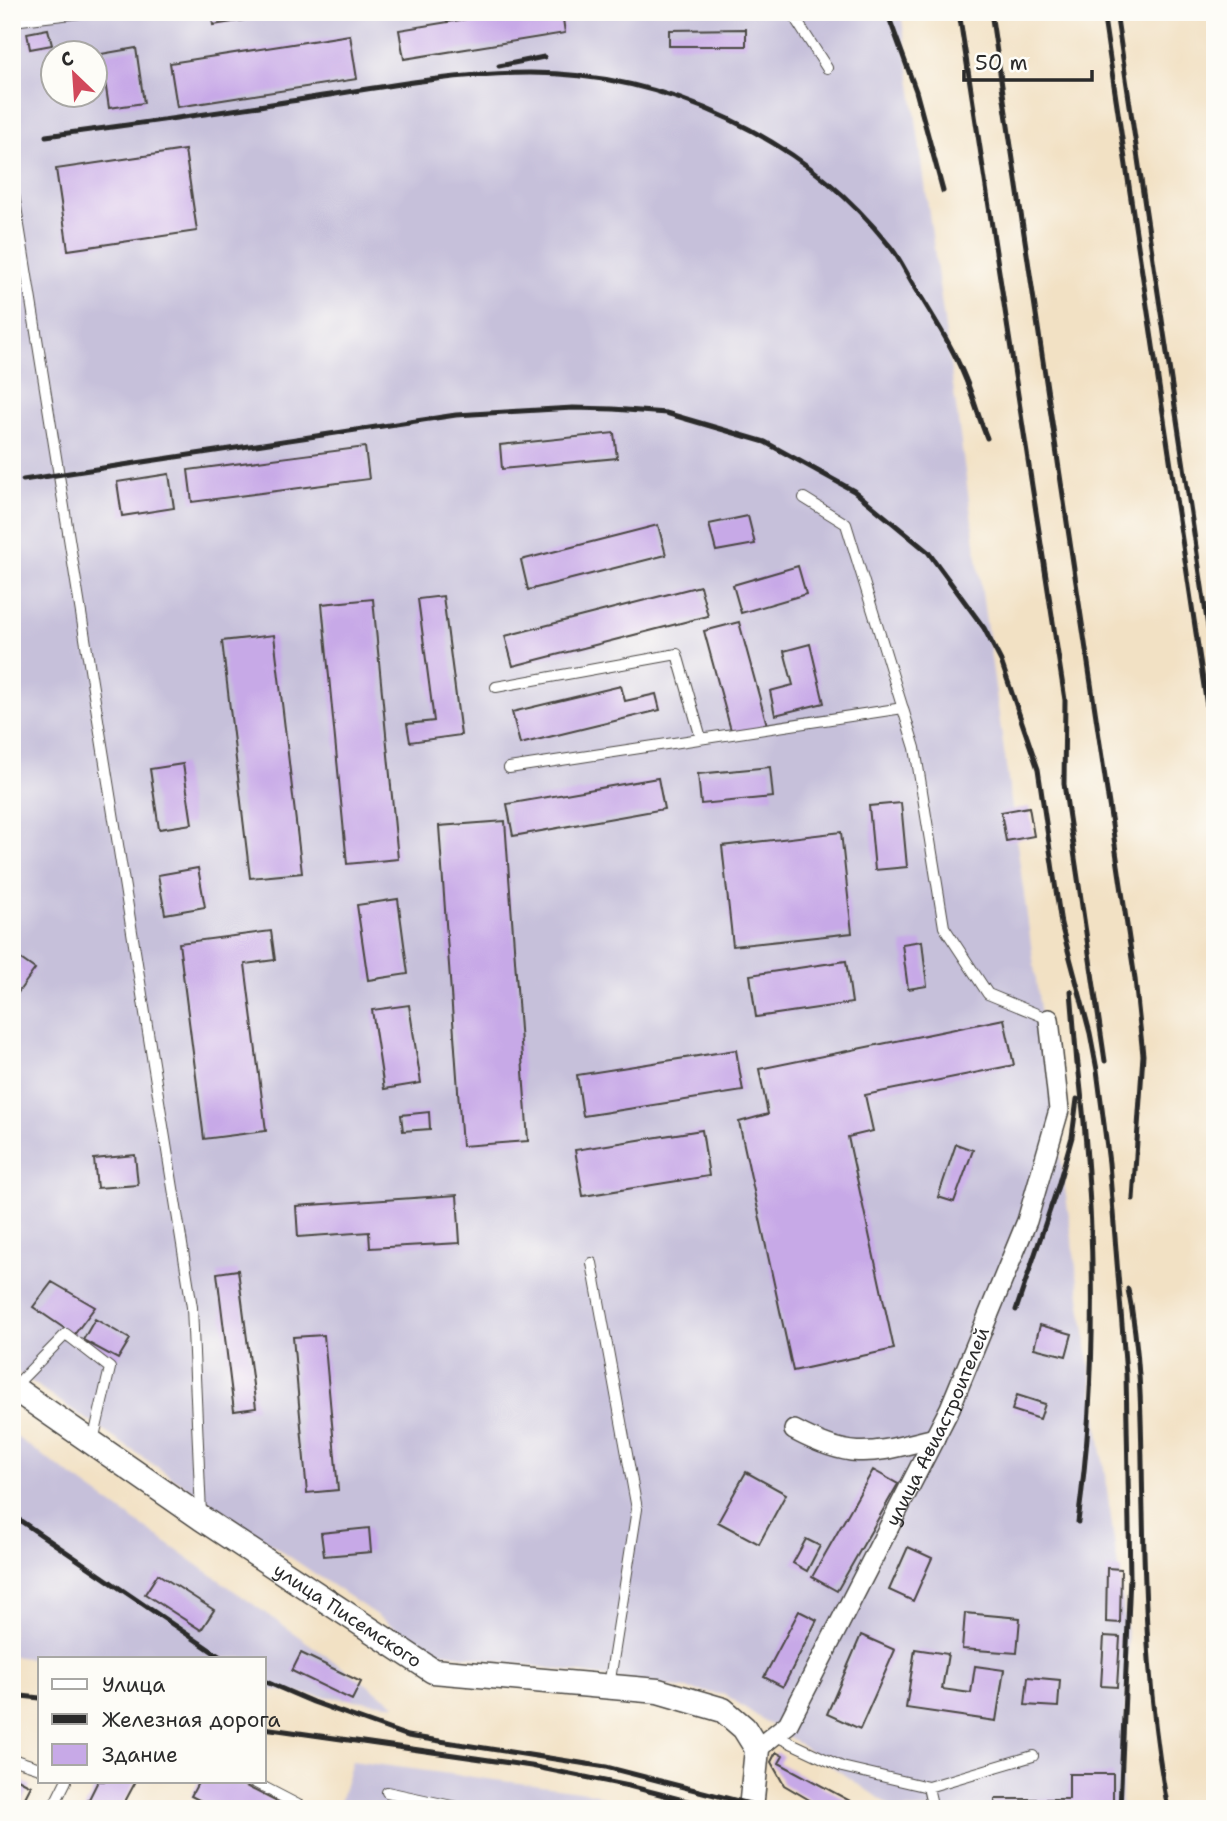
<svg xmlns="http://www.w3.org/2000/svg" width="1227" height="1821" font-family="'Shantell Sans',sans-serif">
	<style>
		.industrial { fill: #c6c0da; fill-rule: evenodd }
		.building { fill: #c7a9e7 }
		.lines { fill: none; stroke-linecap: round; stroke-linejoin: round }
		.service-casing { stroke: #494642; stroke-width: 12 }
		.minor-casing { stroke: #494642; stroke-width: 22 }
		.tertiary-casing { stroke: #494642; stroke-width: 27 }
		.service { stroke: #fff; stroke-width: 10 }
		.minor { stroke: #fff; stroke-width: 19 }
		.tertiary { stroke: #fff; stroke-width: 24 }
		.rail { stroke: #2b2b2b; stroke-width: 5 }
		.labels { text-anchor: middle; stroke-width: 5; stroke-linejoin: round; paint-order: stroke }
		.street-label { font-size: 19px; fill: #2b2b2b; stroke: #fdfcf7 }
	</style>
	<rect width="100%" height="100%" fill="#fdfcf7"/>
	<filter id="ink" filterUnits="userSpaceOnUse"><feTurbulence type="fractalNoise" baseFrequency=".0143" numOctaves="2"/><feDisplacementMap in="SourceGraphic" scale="14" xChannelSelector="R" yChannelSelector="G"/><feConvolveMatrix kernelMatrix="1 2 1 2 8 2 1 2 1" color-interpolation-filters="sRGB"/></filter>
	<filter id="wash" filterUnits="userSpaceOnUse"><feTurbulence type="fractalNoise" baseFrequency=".00686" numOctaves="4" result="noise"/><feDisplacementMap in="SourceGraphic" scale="28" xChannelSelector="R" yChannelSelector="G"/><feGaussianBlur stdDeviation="1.57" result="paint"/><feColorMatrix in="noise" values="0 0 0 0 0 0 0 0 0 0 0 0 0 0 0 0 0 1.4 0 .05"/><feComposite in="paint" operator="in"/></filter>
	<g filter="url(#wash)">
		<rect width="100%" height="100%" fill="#f2e1c4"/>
		<path class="industrial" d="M12,12H901L1128,1640L1121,1809H895L726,1695L428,1650L12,1369ZM52,52H94V94H52Z
			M12,1434L396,1705L264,1689V1658L40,1660L12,1656Z
			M352,1761L594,1793L630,1809H338Z"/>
		<g id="blocks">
			<path class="building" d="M211,12H276V15L213,25Z
				M509,12H562L565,33L404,59L399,30Z
				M48,29L52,45L30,49L27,33Z
				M746,29V46H669V30Z
				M350,35L357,79L177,107L170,63Z
				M136,48L144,103L109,108L101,54Z
				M185,150L197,231L68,250L56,169Z
				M614,433L617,458L502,469L500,445Z
				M365,447L369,479L192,502L188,470Z
				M169,474L174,508L122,516L117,482Z
				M748,516L755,544L716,551L709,524Z
				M658,525L666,555L528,590L521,560Z
				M798,566L806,594L741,613L733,585Z
				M700,586L708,616L513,666L505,636Z
				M443,596L461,735L410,742L407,724L434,721L418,599Z
				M373,599L398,859L347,864L322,604Z
				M739,622L767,725L732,734L704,631Z
				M274,635L302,873L250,878L222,641Z
				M810,644L824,703L775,715L770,691L793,685L784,651Z
				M621,686L625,701L656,694L660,710L520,744L512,712Z
				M183,764L192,824L159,829L150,769Z
				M770,767L773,797L701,804L698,774Z
				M658,778L664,809L513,836L507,804Z
				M901,803L907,867L875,870L869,806Z
				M1029,807L1034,836L1006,841L1001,812Z
				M505,821L528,1141L462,1146L439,826Z
				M841,832L852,933L733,946L722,846Z
				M198,868L205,907L165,914L158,875Z
				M398,899L408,974L368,980L357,905Z
				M271,931L275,960L245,964L266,1131L204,1139L179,943Z
				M922,941L927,986L908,989L902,944Z
				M12,953L35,969L12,1001Z
				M846,961L852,1003L756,1017L750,975Z
				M409,1005L421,1083L384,1089L372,1010Z
				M1004,1019L1014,1065L865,1095L873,1131L848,1137L894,1349L793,1371L739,1122L768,1114L759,1069Z
				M736,1050L743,1091L583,1116L577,1075Z
				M429,1112L430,1129L403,1131L401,1115Z
				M702,1130L709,1176L583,1196L575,1150Z
				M956,1144L973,1150L954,1202L938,1197Z
				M135,1155L138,1185L97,1188L94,1159Z
				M457,1195L460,1243L370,1248L369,1232L298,1237L296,1206Z
				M238,1270L256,1408L234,1411L217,1273Z
				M52,1282L95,1307L74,1335L33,1307Z
				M95,1319L130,1339L118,1359L83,1340Z
				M1040,1325L1072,1334L1066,1356L1034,1348Z
				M324,1335L338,1490L307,1493L293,1337Z
				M1017,1395L1045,1404L1040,1419L1012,1410Z
				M873,1470L898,1484L837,1591L812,1577Z
				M746,1472L786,1494L759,1544L718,1522Z
				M369,1528L371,1552L324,1556L321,1533Z
				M806,1539L820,1546L807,1571L793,1563Z
				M908,1547L932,1558L913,1601L889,1590Z
				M1107,1568L1121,1569L1120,1623L1106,1622Z
				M158,1574L214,1610L201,1630L145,1594Z
				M799,1611L817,1620L783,1687L764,1677Z
				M965,1613L1020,1618L1017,1653L962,1649Z
				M861,1635L895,1650L860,1729L827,1714Z
				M1104,1636L1120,1637L1117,1687L1101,1686Z
				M915,1649L948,1654L942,1689L971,1693L975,1666L1004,1670L996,1721L906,1708Z
				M301,1653L361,1682L352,1700L292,1671Z
				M1028,1677L1060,1680L1058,1707L1025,1705Z
				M776,1752L783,1756L779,1763L865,1809H825L784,1785L771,1762Z
				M1069,1774H1113V1809H995V1799H1069Z
				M12,1776L31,1786L19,1809H12Z
				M98,1781H136L121,1809H84Z
				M199,1781H236L291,1809H217L191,1796Z"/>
		</g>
	</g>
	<g filter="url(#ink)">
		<use href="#blocks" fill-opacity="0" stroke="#494642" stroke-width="2"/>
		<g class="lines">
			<defs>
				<path id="service" d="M791,12L827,68
					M12,21L89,12
					M12,182L192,1307L201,1514
					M804,498L846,524L915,748L944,927L988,994L1049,1019
					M496,687L677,654L701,738
					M509,768L903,708
					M592,1263L637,1509L609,1686
					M14,1387L66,1334L110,1368L93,1441
					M774,1735L842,1767L928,1787L1033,1756
					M12,1759L40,1768
					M252,1781L306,1809
					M928,1787L933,1809
					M387,1792L466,1809
					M52,1809L66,1781"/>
				<g id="minor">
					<path d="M794,1430C854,1462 872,1453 935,1438"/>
					<path id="s1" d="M757,1749L788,1724L950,1408L1027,1221L1059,1110L1049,1019"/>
				</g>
				<g id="tertiary">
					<path id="s2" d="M12,1387L201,1518L433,1671L658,1691L723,1710L744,1728L757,1749L751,1809"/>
				</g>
			</defs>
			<use href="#service" class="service-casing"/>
			<use href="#minor" class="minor-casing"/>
			<use href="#tertiary" class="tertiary-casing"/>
			<use href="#service" class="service"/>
			<use href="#minor" class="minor"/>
			<use href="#tertiary" class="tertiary"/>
			<path class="rail" d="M887,12L916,91L943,191
				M959,12L1065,700L1064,784L1105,1061
				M991,12L1135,979L1143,1055L1133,1199
				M1103,12L1215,760
				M1116,12L1215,674
				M499,66L544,57
				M46,136C128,125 210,114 291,101C370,89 450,73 530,73C666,73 804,138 888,244C899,256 906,273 915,287C933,317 953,347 966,380C974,399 979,419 987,438
				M23,480L456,415L573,408L613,409L666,413L765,442L854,491L928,552L984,628L1001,661L1038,769L1061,924L1090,1033L1097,1070L1109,1163L1126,1374L1130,1576L1120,1809
				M1071,991L1077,1064
				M1077,1056C1096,1212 1099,1366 1078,1522
				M1128,1289C1143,1363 1141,1437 1143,1512C1145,1612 1149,1711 1168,1809
				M1016,1310L1058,1186L1072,1137L1077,1099
				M12,1515L222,1658
				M264,1681L313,1702L408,1736L606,1767L769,1809
				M12,1695L40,1698
				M264,1728L531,1766L629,1786L718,1809"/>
		</g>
	</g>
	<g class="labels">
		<g class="street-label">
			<text dy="7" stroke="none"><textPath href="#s1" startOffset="373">улица Авиастроителей</textPath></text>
			<text dy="7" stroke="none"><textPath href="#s2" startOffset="406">улица Писемского</textPath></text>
		</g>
	</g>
	<rect width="1227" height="1821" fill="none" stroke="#fdfcf7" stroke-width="42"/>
	<rect x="38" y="1657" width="228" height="126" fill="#fdfcf7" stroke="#a9a8a5" stroke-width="2"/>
	<rect x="52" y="1679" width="35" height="10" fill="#ffffff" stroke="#a9a8a5" stroke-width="2"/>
	<text x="102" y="1692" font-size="21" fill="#2b2b2b">Улица</text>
	<rect x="52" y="1714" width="35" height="10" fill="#2b2b2b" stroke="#a9a8a5" stroke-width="2"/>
	<text x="102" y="1727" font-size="21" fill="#2b2b2b">Железная дорога</text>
	<rect x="52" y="1744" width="35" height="21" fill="#c7a9e7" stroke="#a9a8a5" stroke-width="2"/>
	<text x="102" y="1762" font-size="21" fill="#2b2b2b">Здание</text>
	<g transform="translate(74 74) rotate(335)"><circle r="33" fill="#fdfcf7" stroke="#a9a8a5" stroke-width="2"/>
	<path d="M0-5L12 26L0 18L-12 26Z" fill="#d1495b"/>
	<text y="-10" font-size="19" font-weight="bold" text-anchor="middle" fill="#2b2b2b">С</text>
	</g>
	<path d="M964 70v10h128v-10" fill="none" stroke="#2b2b2b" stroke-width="3.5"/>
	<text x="975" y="70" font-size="21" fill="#2b2b2b" stroke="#fdfcf7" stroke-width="5" paint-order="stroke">50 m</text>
</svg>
